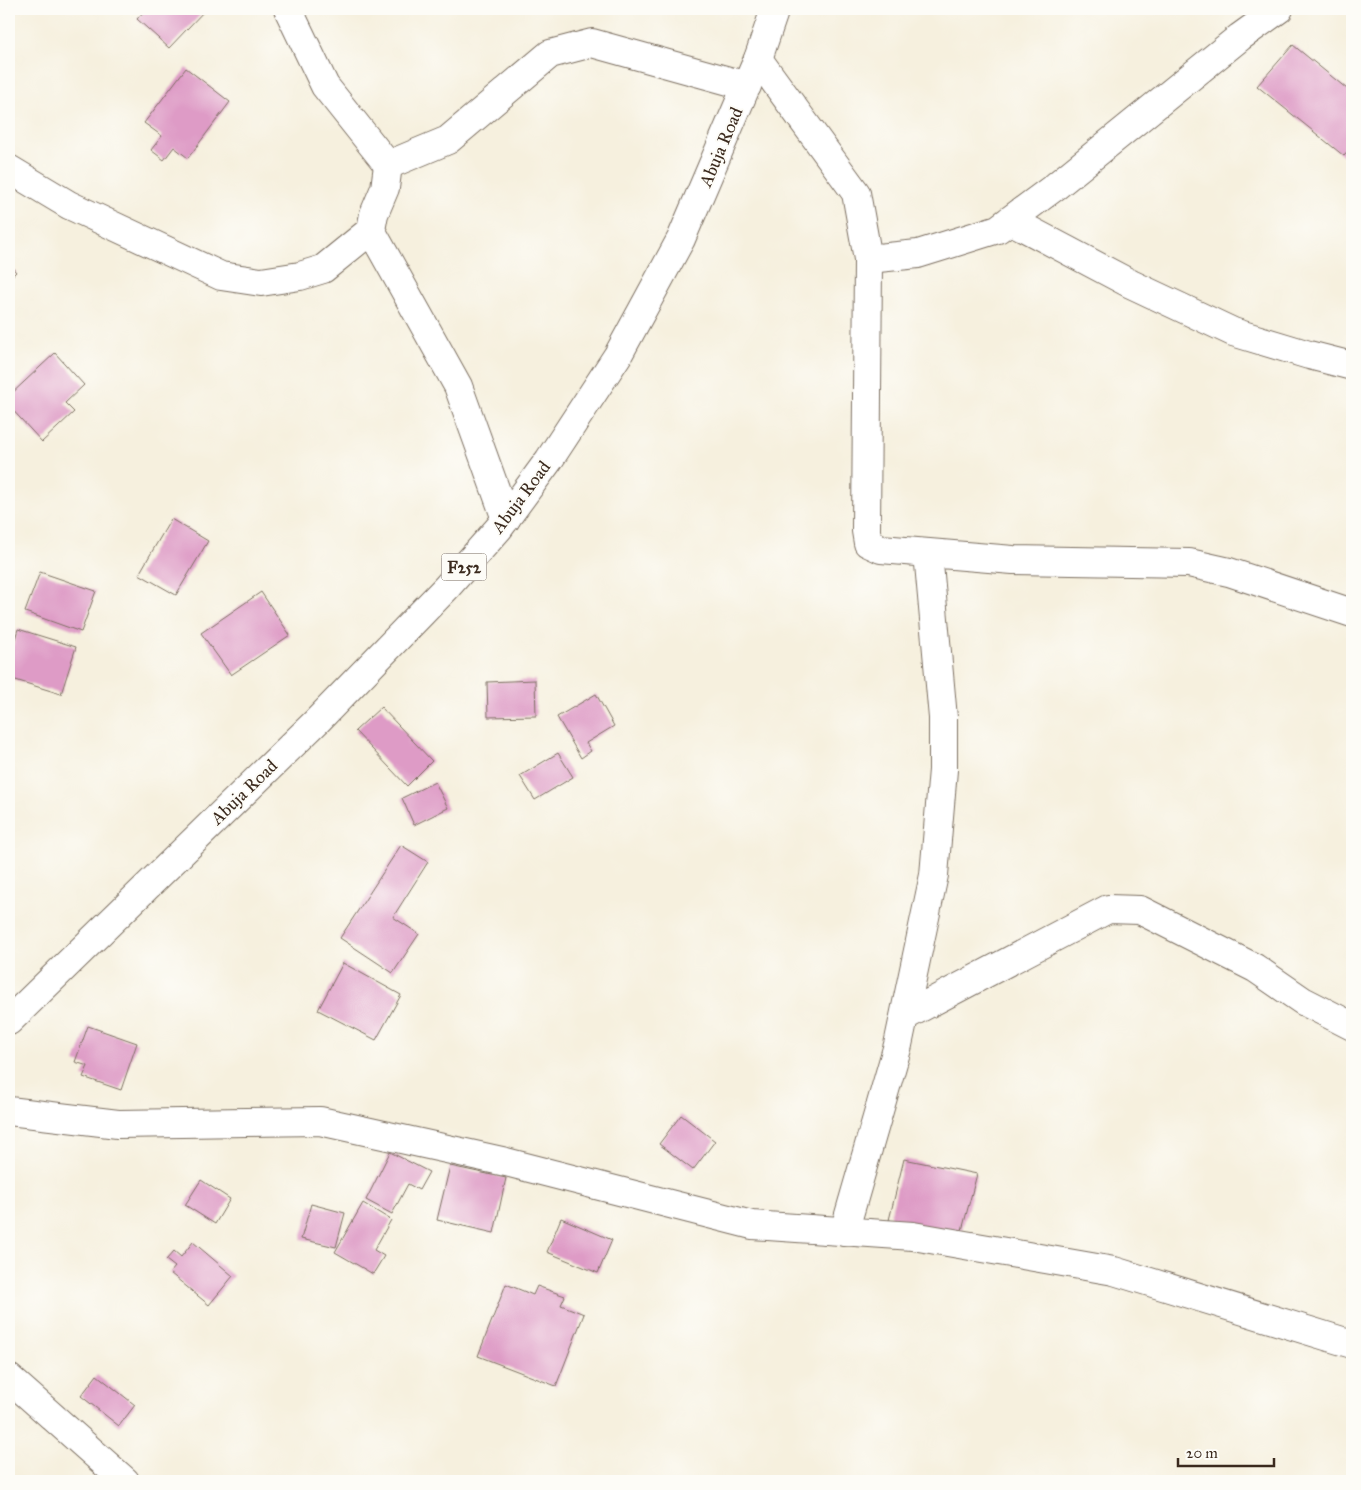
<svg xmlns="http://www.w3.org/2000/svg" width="1361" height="1490" font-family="'IM FELL Great Primer',serif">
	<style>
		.building { fill: #de9bc6 }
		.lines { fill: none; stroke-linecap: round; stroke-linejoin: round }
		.minor-casing { stroke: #7c6f61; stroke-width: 30 }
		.major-casing { stroke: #7c6f61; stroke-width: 30 }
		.minor { stroke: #fff; stroke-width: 28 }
		.major { stroke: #fff; stroke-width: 28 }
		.labels { text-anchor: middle; stroke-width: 4; stroke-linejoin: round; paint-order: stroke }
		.shield { fill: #fdfcf7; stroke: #75695f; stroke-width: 1 }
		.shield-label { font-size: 16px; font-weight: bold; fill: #3b2a1e }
		.street-label { font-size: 18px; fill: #3b2a1e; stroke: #fdfcf7 }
	</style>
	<rect width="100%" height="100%" fill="#fdfcf7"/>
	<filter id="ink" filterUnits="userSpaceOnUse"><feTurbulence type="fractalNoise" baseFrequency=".02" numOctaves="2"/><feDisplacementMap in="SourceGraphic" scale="10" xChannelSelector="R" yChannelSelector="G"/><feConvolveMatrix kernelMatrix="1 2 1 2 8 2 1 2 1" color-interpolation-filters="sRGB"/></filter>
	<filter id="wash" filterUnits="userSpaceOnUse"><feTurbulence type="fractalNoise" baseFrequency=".0096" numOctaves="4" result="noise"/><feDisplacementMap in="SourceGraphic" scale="20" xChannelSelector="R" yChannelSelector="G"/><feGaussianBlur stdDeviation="1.12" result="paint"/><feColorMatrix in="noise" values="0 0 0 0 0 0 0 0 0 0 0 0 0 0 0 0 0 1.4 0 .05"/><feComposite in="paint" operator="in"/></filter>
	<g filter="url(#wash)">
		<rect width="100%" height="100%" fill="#f6f0de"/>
		<g id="blocks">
			<path class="building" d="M146,9H206L169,48L137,19Z
				M1293,45L1352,93V147L1344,156L1257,86Z
				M186,68L230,102L188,158L174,147L164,160L151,150L162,136L144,123Z
				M9,264L16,272L9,279Z
				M55,353L84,385L65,403L74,412L42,442L9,406V396Z
				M171,519L208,541L176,595L139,574Z
				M40,572L96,591L81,632L25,612Z
				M261,592L290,635L231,675L201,633Z
				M18,629L76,647L61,694L9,678V659Z
				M535,680L536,716L488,717L487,682Z
				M596,694L614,726L586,743L591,751L581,758L557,717Z
				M381,707L432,761L407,786L355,731Z
				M558,753L573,777L535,800L520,776Z
				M435,782L448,808L414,825L402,798Z
				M401,845L428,862L393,917L419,934L393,973L340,938Z
				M343,963L401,995L376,1040L318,1010Z
				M88,1026L137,1043L121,1090L83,1077L88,1066L75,1062Z
				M681,1115L715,1141L693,1170L659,1144Z
				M390,1152L429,1172L419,1190L408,1184L392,1214L366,1200Z
				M904,1159L977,1174L961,1234L889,1220Z
				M450,1166L506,1178L494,1233L437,1220Z
				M201,1180L230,1199L215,1224L185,1205Z
				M363,1203L391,1220L374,1250L384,1256L373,1274L335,1252Z
				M311,1204L345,1213L336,1247L301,1239Z
				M561,1218L612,1240L598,1273L547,1252Z
				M193,1242L233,1276L209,1305L170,1273L175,1267L166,1260L174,1251L181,1257Z
				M506,1284L533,1295L537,1286L565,1296L561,1305L584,1314L556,1386L478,1356Z
				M97,1375L135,1405L119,1426L81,1396Z"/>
		</g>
	</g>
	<g filter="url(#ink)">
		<use href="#blocks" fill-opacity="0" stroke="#7c6f61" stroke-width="1"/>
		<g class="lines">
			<defs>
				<path id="minor" d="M288,9L325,86L388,165L385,188L374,214L371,230L458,386L506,519
					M758,59L856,193L868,259L866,531L868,543L881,549L1013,560L1189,563L1229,572L1352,613
					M388,165L448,140L550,54L592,43L747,86
					M9,169L69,205L221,276L261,282L300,276L323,269L371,230
					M1010,220L1131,284L1233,332L1309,355L1352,366
					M868,259L918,254L998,229L1056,186L1240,37L1279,9
					M905,1016L1108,909L1140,910L1255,968L1303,1001L1352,1026
					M9,1111L118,1124L320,1121L506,1162L752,1225L913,1236L1114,1271L1352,1344
					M844,1232L898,1045L934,875L943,770V718L928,553
					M9,1378L125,1481"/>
				<path id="major" d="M9,1021L317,721L446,588L499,528L549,460L618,355L681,239L758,59L775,9"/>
			</defs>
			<use href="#minor" class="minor-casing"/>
			<use href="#major" class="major-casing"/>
			<use href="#minor" class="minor"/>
			<use href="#major" class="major"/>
		</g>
	</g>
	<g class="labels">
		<rect class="shield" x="441.5" y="553.5" width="45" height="27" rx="4"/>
		<g class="shield-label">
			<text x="464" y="573">F252</text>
		</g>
		<g class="street-label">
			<text transform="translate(721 147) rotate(-67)" y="6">Abuja Road</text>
			<text transform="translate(521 497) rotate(-53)" y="6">Abuja Road</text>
			<text transform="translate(244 792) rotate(-44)" y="6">Abuja Road</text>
		</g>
	</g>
	<rect width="1361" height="1490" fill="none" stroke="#fdfcf7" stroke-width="30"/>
	<path d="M1178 1458v8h96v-8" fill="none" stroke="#3b2a1e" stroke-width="2.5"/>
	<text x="1186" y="1458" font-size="15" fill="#3b2a1e" stroke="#fdfcf7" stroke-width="4" paint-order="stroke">20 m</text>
</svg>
